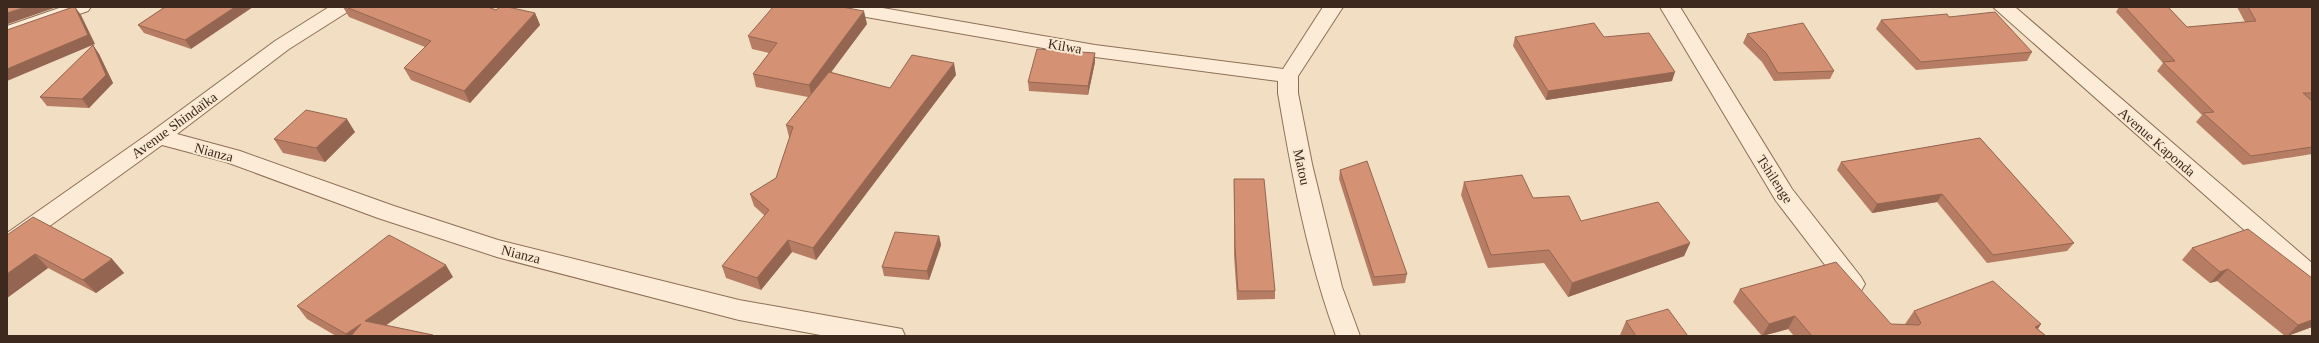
<svg xmlns="http://www.w3.org/2000/svg" width="2319" height="343" font-family="Georgia,serif">
	<style>
		.lines { fill: none; stroke-linecap: round; stroke-linejoin: round }
		.minor-casing { stroke: #8e6e57; stroke-width: 2 }
		.minor { fill: #fcecd7; fill-rule: evenodd }
		.wall { fill: #b67d64 }
		.shaded-wall { fill: #946651 }
		.building { fill: #d49174; stroke: #946651 }
		.labels { text-anchor: middle; stroke-width: 4; stroke-linejoin: round; paint-order: stroke }
		.street-label { font-size: 14px; fill: #3d291d; stroke: #f9e9d3 }
	</style>
	<rect width="100%" height="100%" fill="#f2dec2"/>
	<g class="lines">
		<defs>
			<path id="minor" d="M62,7H91L88,11L7,39V26Z
				M329,7H352L349,11L289,49L177,134L240,151L394,206L498,240L739,300L902,329L905,336H826L739,320L497,257L378,218L226,162L162,145L15,251L7,254V233L151,132L275,41Z
				M833,7H877L1095,45L1283,69L1323,7H1343L1298,76V93L1312,164L1342,287L1360,336H1336C1307,257 1292,175 1278,93V81L1095,57L843,13L836,11Z
				M1660,7H1680L1792,189L1861,277L1865,284L1861,291L1853,293L1845,291L1776,201Z
				M1993,7H2015L2312,263V286L2304,283Z"/>
		</defs>
		<use href="#minor" class="minor-casing"/>
		<use href="#minor" class="minor"/>
	</g>
	<path class="wall" d="M165,7L191,49L144,33L138,25Z
		M343,7H488L496,10L535,13L540,25L470,103L411,80L404,68L425,47L349,17Z
		M2119,7H2168L2187,27L2245,22L2237,7H2312V154L2243,165L2196,122L2202,115L2157,71L2163,63L2116,12Z
		M1949,17L2032,52L2027,61L1916,70L1876,29L1881,20Z
		M867,24L831,72L890,88L956,75L816,260L792,252L761,290L726,278L722,266L765,216L754,206L750,194L776,178L790,137H789L786,125L808,97L756,87L753,74L769,53L752,49L748,36Z
		M1747,34L1834,71L1830,79L1774,81L1762,62L1743,43Z
		M1515,37H1604L1672,81L1546,100L1513,46Z
		M93,45L99,54L113,83L89,108L47,106L40,97Z
		M1095,53V62L1088,95L1029,91L1028,82Z
		M355,132L325,162L283,153L274,139Z
		M1980,138L2074,243L2067,251L1987,263L1937,202L1872,213L1837,170L1841,162Z
		M1340,170L1407,274L1405,283L1373,286L1339,179Z
		M1234,179L1275,291V299L1237,300L1234,255Z
		M1464,182L1533,198L1581,221L1690,243L1684,256L1568,297L1544,263L1488,268L1461,195Z
		M7,235L112,259L124,273L96,293L48,268L7,298Z
		M939,236L941,245L929,280L884,276L882,267Z
		M2192,248L2312,278V327L2288,336H2285L2217,281L2210,283L2182,260Z
		M453,277L386,325L433,335L434,336H336L307,319L297,306Z
		M1740,289L1891,324L1906,325L1905,324L1914,311L2041,324L2038,329L2046,336H1794L1788,329L1762,336L1733,302Z
		M1626,321L1688,336H1621L1620,335Z"/>
	<path class="shaded-wall" d="M26,7H57L8,24L7,22V13Z
		M75,7L81,15L95,44L7,81V69Z
		M235,7H253L191,49L185,40Z
		M864,11L867,24L812,98L809,85Z
		M535,13L540,25L470,103L464,91Z
		M93,45L99,54L113,83L89,108L82,99Z
		M1095,53V62L1088,95V86Z
		M954,63L956,75L816,260L813,248Z
		M1675,72L1672,81L1546,100L1548,91Z
		M347,119L355,132L325,162L316,148Z
		M1942,194L1937,202L1872,213L1877,204Z
		M939,236L941,245L929,280L927,271Z
		M788,240L792,252L761,290L757,278Z
		M1690,243L1684,256L1568,297L1572,283Z
		M35,254L48,268L7,298V274Z
		M112,259L124,273L96,293L83,280Z
		M446,265L453,277L374,334L365,321Z
		M2228,269L2217,281L2210,283L2220,272Z
		M1795,316L1788,329L1762,336L1769,324Z
		M2312,320V327L2287,336L2298,325Z
		M361,324L369,336H347L346,334Z
		M2041,324L2032,336L2035,327Z"/>
	<path class="building" d="M7,7H26L7,13Z
		M73,7H75L88,35L7,69V30Z
		M165,7H235L185,40L138,25Z
		M346,7H488L496,10L500,7H508L535,13L464,91L404,68L431,41Z
		M773,7H842L864,11L809,85L753,74L777,43L748,36Z
		M2125,7H2168L2187,27L2256,21L2248,7H2312V93H2303L2312,101V147L2251,156L2203,113L2214,112L2163,62L2175,61Z
		M1995,12L2032,52L1921,62L1881,20L1947,14L1949,17Z
		M1594,23L1604,37L1649,33L1675,72L1548,91L1515,37Z
		M1803,23L1834,71L1778,73L1766,53L1747,34Z
		M93,45L106,75L82,99L40,97Z
		M1037,49L1095,53L1088,86L1028,82Z
		M912,55L954,63L813,248L788,240L757,278L722,266L769,210L750,194L776,178L793,127L786,125L829,72L890,88Z
		M306,110L347,119L316,148L274,139Z
		M1980,138L2074,243L1993,255L1942,194L1877,204L1841,162Z
		M1367,161L1407,274L1374,277L1340,170Z
		M1522,175L1533,198L1569,196L1581,221L1658,202L1690,243L1572,283L1549,250L1491,255L1464,182Z
		M1234,179H1264L1275,291H1238L1235,246Z
		M33,217L112,259L83,280L35,254L7,274V235Z
		M2248,229L2312,278V320L2298,325L2228,269L2220,272L2192,248Z
		M895,232L939,236L927,271L882,267Z
		M389,235L446,265L365,321L433,335L432,336H351L361,324L346,334L297,306Z
		M1836,262L1891,324L1919,325L1921,323L1914,311L1993,281L2041,324L2035,327L2046,336H1812L1795,316L1769,324L1740,289Z
		M1668,309L1688,336H1636L1626,321Z"/>
	<g class="labels">
		<g class="street-label">
			<text transform="translate(1065 46) rotate(10)" y="5">Kilwa</text>
			<text transform="translate(174 125) rotate(-36)" y="5">Avenue Shindaïka</text>
			<text transform="translate(2157 142) rotate(41)" y="5">Avenue Kaponda</text>
			<text transform="translate(214 152) rotate(15)" y="5">Nianza</text>
			<text transform="translate(1302 167) rotate(78)" y="5">Matou</text>
			<text transform="translate(1775 179) rotate(57)" y="5">Tshilenge</text>
			<text transform="translate(521 254) rotate(14)" y="5">Nianza</text>
		</g>
	</g>
	<rect width="2319" height="343" fill="none" stroke="#3d291d" stroke-width="16"/>
</svg>
